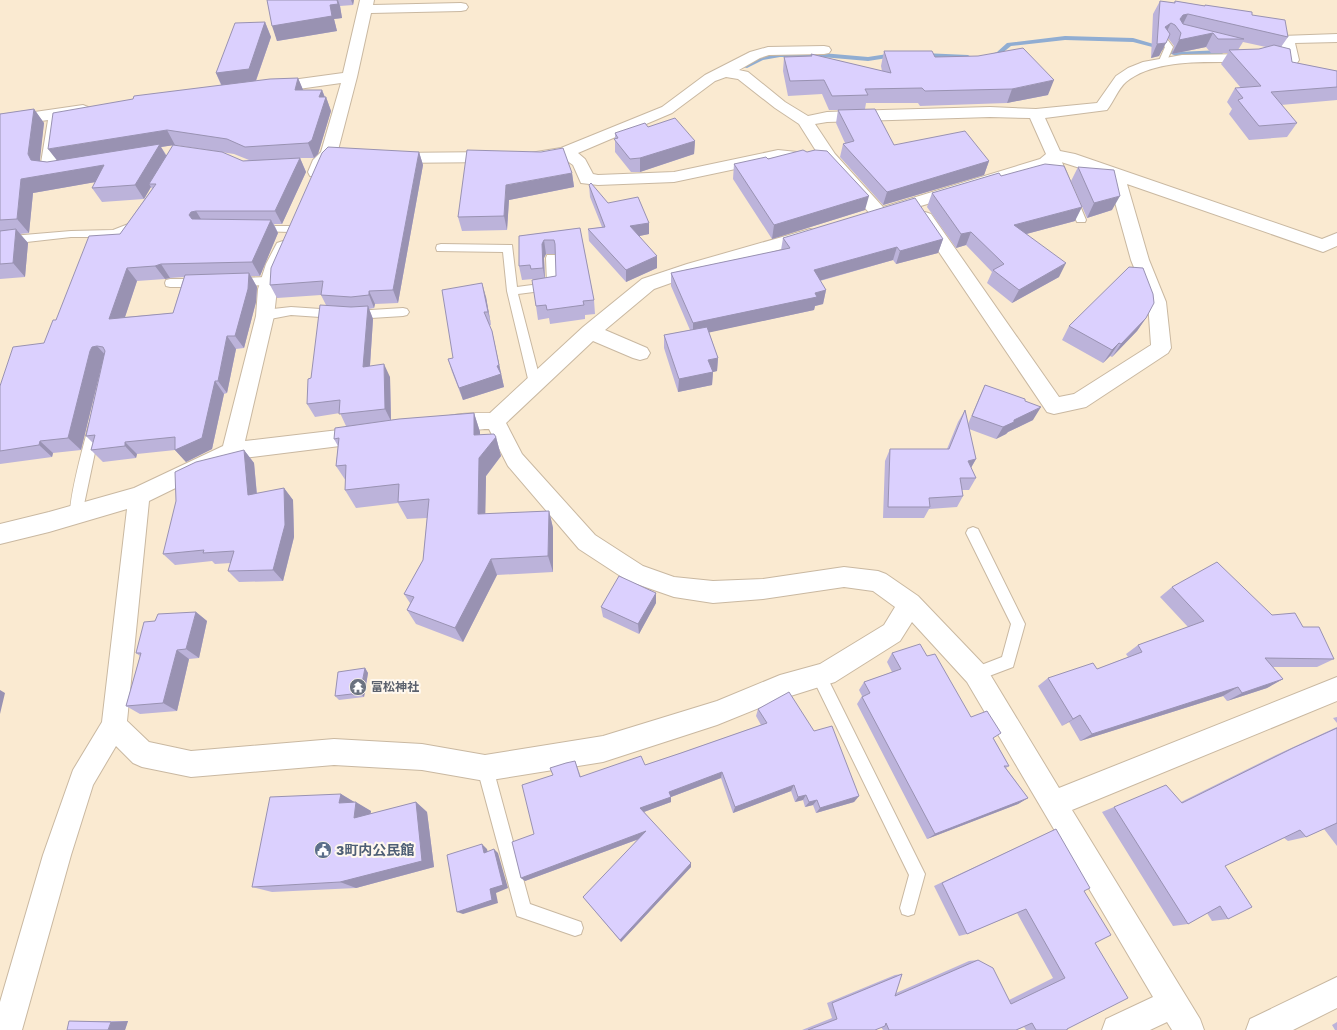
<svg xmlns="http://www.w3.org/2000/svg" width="1337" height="1030" font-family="'Work Sans','Noto Sans JP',sans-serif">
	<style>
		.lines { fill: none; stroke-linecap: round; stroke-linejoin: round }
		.stream { fill: #90add2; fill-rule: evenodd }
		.service-casing { stroke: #c9b8a1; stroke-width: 2 }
		.minor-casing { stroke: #c9b8a1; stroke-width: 2 }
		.service { fill: #fff; fill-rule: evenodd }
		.minor { fill: #fff; fill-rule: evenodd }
		.wall { fill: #bcb3da; fill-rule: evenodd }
		.shaded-wall { fill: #9992b2 }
		.building { fill: #dbd0fe; stroke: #9992b2 }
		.labels { text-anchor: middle; stroke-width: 4; stroke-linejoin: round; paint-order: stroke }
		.worship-label { font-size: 12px; font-weight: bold; fill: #5b616d; stroke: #fff8ee; text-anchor: start }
		.near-service-label { font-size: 14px; font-weight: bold; fill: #4e5e75; stroke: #fff8ee; text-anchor: start }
	</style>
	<rect width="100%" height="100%" fill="#faead1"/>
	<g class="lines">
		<path class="stream" d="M1065,36L1133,38L1164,47L1177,52L1222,50L1225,52L1222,54L1176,56L1160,49L1133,42L1065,40L1011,46L1001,54L989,58L986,56L997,52L1007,43Z
			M780,53H822L868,57L894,53L897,55L894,57L868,61L822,57H780L763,60L747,68L742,67L759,57Z
			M923,53L968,55L971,57L968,59L921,56L920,55Z"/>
		<defs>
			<path id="service" d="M1164,38L1167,39L1173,47L1166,63L1162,66L1158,63L1165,47L1160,41Z
				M1054,152L1059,155L1086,220L1085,222H1077L1076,220L1049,155Z
				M136,221L140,222L141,224L133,231L113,237H71L0,245V237L71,231L113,230Z
				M260,226H290L295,229L290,232L256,231L255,229L256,227Z
				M441,244L512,245L517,287L547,283L546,258L547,255H555L556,258L558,286L557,289L518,294L541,383L539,386L535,388L531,386L529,383L507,291L503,252L437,251L436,248L437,245Z
				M268,277L272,278L273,281L272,284L268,285L236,286L232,285L231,282L232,279L236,278Z
				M170,279H201L205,280L206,283L205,286L201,287H170L166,286L165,283L166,280Z
				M291,307L335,310L339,311L341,314L339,317L335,318L291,315L265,320L261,319L259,316L261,313L273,309Z
				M403,308L407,309L409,312L407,315L403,316L355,319L351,318L349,315L351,312L355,311Z
				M95,419L99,421L101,424L82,514L81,518L76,520L71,518C66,507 85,440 89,424L91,421Z
				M973,527L978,529L1025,624L1013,667L976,681L971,679L969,674L971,669L1002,657L1011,624L966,533L968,529Z
				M819,669L824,671L925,874L914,914L908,916L902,914L900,908L909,875L814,681L812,676L814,671Z
				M485,760L490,763L493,768L530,904L581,922L583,928L581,934L575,936L517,916L477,768L480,763Z"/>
			<path id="minor" d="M360,0H374L373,5L461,3L466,4L468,7L466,10L461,11L371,13L357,77L337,154L326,166L322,176L316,177L310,176L308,172L313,160L321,152L341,83L270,93L265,91L262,88L265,85L270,83L343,73Z
				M1337,34V42L1295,43L1299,60L1297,63L1292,64L1262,57L1260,60L1250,62C1212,63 1157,57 1126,82C1118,89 1114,101 1107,110L1045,118L1060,151L1075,154L1322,239L1337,233V246L1323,252L1127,184L1149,260L1166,302L1171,348L1168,353L1086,407L1054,414L1047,412L916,218L919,214L925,212L931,214L1059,397L1074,394L1151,345L1148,302L1131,260L1108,177L1058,161L1052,167L887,216L880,220L874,218L823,162L799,124L775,108L738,79L726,77L715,81L672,113L578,153L585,159L593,174L598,175L674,172L778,150L816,154L818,158L816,162L810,163L778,160L674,182L598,185L581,183L573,165L563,158L536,162L530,161L528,157L530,153L561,148L662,107L705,75L750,52L768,47L824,46L829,47L831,50L829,53L824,54L769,55L760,58L739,70L748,72L785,102L808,116L827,112L883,110L990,107L1036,109L1097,103L1116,76L1128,68L1143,62L1182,55L1250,54L1262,49L1283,54L1280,39L1282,36ZM990,117L1030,118L1046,154L1040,159L883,207L835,154L815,124L827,122Z
				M83,105L88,107L91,110L88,113L58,118L62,122L57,165L70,163L76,164L78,168L76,172C64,175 54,176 42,173L40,169L48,120L0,127V117Z
				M496,152L502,153L504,157L502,161L496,162L392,163L386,162L384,158L386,154L392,153Z
				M810,229L816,231L819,235L816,239L699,273L654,289L605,330L647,348L650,353L647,358L640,360L633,358L593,341L506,423L522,454L595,535L643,566L674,577L713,581L763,579L844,567L878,571L886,574L918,596L985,666L1059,788L1337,677V701L1072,810L1200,1019L1204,1030H1172L1167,1022L1150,1030H1102L1106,1019L1153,997L967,682L912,622L900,641L835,682L781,699L717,725L603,762L485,781L422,770L334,765L191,777L142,767L133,763L116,746L93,785L71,855L22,1030H0V1002L43,855L73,770L102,722L127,509L49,532L0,544V524L49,512L134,488L223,446L256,316L258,289L266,264L277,243L283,241L289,243L292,247L281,273L277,289L274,316L245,441L364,427L371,429L374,435L371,441L364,443L235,459L149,501L127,721L149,742L191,751L334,739L422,744L485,755L603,736L717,701L780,675L820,664L884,625L895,607L873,591L844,587L763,599L713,603L674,597L628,581L579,549L508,466L489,429C474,429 452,434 440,430L437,424L440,418C456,413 473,413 490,413L583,327L642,279L687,264Z
				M1337,977V1008L1293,1030H1246L1250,1019Z"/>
		</defs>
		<use href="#service" class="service-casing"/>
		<use href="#minor" class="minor-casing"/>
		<use href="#service" class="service"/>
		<use href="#minor" class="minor"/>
	</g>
	<path class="wall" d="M267,0H354L353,5L340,6L342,18L334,19L337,31L277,41Z
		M1160,1L1174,3L1175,1L1205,6V5L1252,15L1288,37L1281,47L1292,62L1337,71V100L1281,105L1297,123L1287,137L1249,140L1229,114L1232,109L1227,102L1235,88H1241L1221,64L1228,53H1211L1206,47L1172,54L1174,46L1168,38L1159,56L1151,58L1153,14ZM1243,42L1266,47L1259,49L1238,50Z
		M265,22L271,37L256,81L298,78L303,90H322L325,97H326L331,111L318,154L314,158H300L306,172L282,224H274L278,233L260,276H251L257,287L256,302L244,348L236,349L227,393L224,394L212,449L186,462L175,450L137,454L136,458L103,462L91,450L93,443L86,436L103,361L102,364L81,450L53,453L52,457L0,464V386L44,343L56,320L120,234L152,189L151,187L144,199L102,202L92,188L95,182L33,193L29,233L20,234L28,243L25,277L0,279V114L34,109L44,123L39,161L47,162L57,161L221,85L216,73ZM173,145L167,156L161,147ZM175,145L234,154L249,160L243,161ZM184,277L173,313L125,317L137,281L165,279L170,278Z
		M884,51L935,57L1048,95L1007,103L920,106L918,103H866L865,109L894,145L989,161L984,175L883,205L840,157L843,144L845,143L836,123L838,110H829L822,94L788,96L783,71L784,57L811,56V54L882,71L881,66Z
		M648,127L695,141L694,154L640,172H631L615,152V133Z
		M419,152L423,165L398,303L375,304L374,308L369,309L373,319L370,366L390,377L391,420L474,413L480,432V435L496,437L501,456L486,476L485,514L549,511L553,528V572L497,575L463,642L416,624L407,610L410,603L404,594L423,560L427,518L407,519L398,503L356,508L345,490L346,481L336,466L338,446L334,439L346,426L340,413L315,417L307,404L311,378L326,305L321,295L277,298L270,285Z
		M807,152L865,210L772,239L733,179L734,164Z
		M1078,167L1112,210L1087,218L1071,181Z
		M572,173L574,187L509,200L507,230L462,231L458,217Z
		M1001,176L1075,221L1026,234L1059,277L1012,303L987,283L992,272L966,245L956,248L927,207L932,193Z
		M589,185L608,203L649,223V234L639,236L657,268L626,282L589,241L588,229L602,227L590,197Z
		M580,228L594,300L595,314L585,315V319L550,324L549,318L538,320L536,306L533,279L522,280L519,266V236ZM546,254H556V276L545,278L544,258Z
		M783,238L943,239L938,253L896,264L893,260L820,281L826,290L823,304L815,306L814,310L709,332L718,358L717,371L713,372L712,385L678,392L664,348V335L690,330L671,286V273L781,250Z
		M486,297L491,325H489L492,331L495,345L502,378L504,387L463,400L452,372L448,359L453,358Z
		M1146,318L1137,331L1112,357L1110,356L1103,363L1062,340L1069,326Z
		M985,385L1025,401L1033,420L1008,432L1006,434L996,439L969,429L976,459L971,468L976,478L969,490H962L963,496L957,507L929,509L924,518H883L885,461L890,449H947L958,422L965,410L968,424L979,398Z
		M244,450L254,463L257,494L284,488L293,500L294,537L283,581L239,582L228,571L231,563L215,564L212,561L175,565L163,554Z
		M1172,587L1272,615L1303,627L1334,659L1317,667H1273L1283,679L1267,688L1227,701L1223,696L1080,741L1069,722L1062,726L1038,686L1048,678L1097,669L1128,657L1126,654L1138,645L1188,627L1160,597Z
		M656,603L639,634L603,617L601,607Z
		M196,612L207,621L199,658L189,659L177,711L140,714L126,706L140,656L136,653L155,621Z
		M892,653L927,656L971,717L994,739L1009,766L1006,768L1028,798L1018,804L927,839L857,704L862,696L859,690L864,682L892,672L887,662Z
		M365,668L368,673L364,697L339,700L335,696Z
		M758,709L814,731L859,796L854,802L816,813L813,805L805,807L803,800L795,802L791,791L733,813L721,778L671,797V802L644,812L691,867L621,942L583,897L639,839L525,881L521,878L534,834L553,775L575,761L581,777L645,765L681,753L761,725L756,716Z
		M1337,717V723L1333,718Z
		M1337,727V846L1324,829L1306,837L1288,841L1284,838L1225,866L1228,919L1212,921L1207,913L1188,924L1173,926L1102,812L1114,807L1181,802L1276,755Z
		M341,794L354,802L371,811L370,814L416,802L427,812L434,867L356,888L272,892L252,887Z
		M1056,829L1084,891L1095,943L1067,1029V1030H1026L1024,1027L1016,1030H883L881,1027L875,1030H802L832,1018L827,1003L895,975L902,974L896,993L969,961L978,960L1009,1000L1053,978L1017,913L967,934L959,936L934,886Z
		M69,1021H128L125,1030Z
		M1337,1022V1030H1335L1332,1025Z"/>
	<path class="shaded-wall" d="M337,0H338L340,6L342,18L334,19L337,31L277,41L272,26Z
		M351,0H354L353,5Z
		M1188,14L1181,28L1180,19L1183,15Z
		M265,22L271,37L255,83L223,88L216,73Z
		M1171,23L1164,37L1165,27Z
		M1213,33L1206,47L1172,54L1179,40Z
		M1166,43L1159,56L1151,58L1157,44Z
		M298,78L304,92L295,90Z
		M1054,80L1048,95L1007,103L1012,89Z
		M322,90L325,98L326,97L331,111L318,154L314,158L308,143L319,97Z
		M34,109L44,123L39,169L31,160L28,154Z
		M167,130L175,145L161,147L168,159L149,184L151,187L144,199L135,185L158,147L59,163L48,149Z
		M695,141L694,154L640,172V158Z
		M419,152L423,165L398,303L393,290Z
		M300,158L306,172L282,224L275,211Z
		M989,161L984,175L883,205L887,192Z
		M104,165L113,179L33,193L29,233L17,219L21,179Z
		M572,173L574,187L509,200L507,230L504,216L506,185Z
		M869,196L865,210L772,239L774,225Z
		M1120,196L1112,210L1087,218L1094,203Z
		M1082,207L1075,221L1008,239L1014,225Z
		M196,211L204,224L200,232L189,215L191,212Z
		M271,220L278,233L260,276L252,262Z
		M649,223V234L630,238V226Z
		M16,229L28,243L25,277L13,263Z
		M971,232L966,245L956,248L961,234Z
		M943,239L938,253L896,264L900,251Z
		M544,240L546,254L544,258L545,282L543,268L542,244Z
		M897,247L893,260L811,283L814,270Z
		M657,256V268L626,282V270Z
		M1066,263L1059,277L1012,303L1019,290Z
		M161,264L170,278L165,279L155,266Z
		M127,268L137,281L120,332L109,319Z
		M249,273L257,287L256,302L244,348L235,336Z
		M482,283L486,297L491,325L488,312Z
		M826,290L823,304L815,306L814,310L693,336V323Z
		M369,291L375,304L374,308L369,295Z
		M368,306L373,319L369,380L363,367Z
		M1146,318L1137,331L1112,357L1121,344Z
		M492,331L495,345L502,378L504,387L463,400L459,388L497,366Z
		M227,336L236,349L227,393L218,381Z
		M1119,343L1110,356L1103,363L1112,350Z
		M97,346L109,359L104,360L102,364L81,450L68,438L90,351L92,347Z
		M718,358L717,371L709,373L713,372L712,385L678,392L679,379L708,360Z
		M384,364L390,377L391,421L385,409Z
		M215,381L224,394L212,449L186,462L175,450Z
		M1041,407L1033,420L1008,432L1006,434L996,439L1003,427L1014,420Z
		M474,413L480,432V454L474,435Z
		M496,437L501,456L486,476L485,531L478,514L479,458Z
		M40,441L53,453L52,457L39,445Z
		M125,442L137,454L136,458L125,446Z
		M244,450L254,463L258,508L248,495Z
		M976,459L969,471L968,461Z
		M284,488L293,500L294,537L283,581L273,570Z
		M549,511L553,528V572L548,556Z
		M491,559L497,575L463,642L455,628Z
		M656,593V603L639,634L638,624Z
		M196,612L207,621L199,658L186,649Z
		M177,650L189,659L177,711L163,703Z
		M365,668L368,673L364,697L360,693Z
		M1283,679L1267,688L1227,701L1242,693Z
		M1238,687L1223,696L1080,741L1092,734Z
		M0,690L5,693L0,714Z
		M1080,715L1069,722L1062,726L1073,719Z
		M722,772L721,778L671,797V802L641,813L640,808L669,792Z
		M794,785L791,791L733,813L735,807Z
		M341,794L356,803H339Z
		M806,795L803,800L795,802L798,797Z
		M859,796L854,802L816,813L820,808Z
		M1028,798L1018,804L927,839L935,834Z
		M817,800L813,805L805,807L809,802Z
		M356,802L371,811L369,827L354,818Z
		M416,802L427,812L434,867L356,888L340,882Z
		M646,831L647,836L525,881L521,878Z
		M482,844L487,849L489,857L484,853Z
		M494,849L498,853L508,888L496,893L498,903L463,914L457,912L490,889Z
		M691,863V867L621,942L620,940Z
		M128,1021L125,1030H108L111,1022Z"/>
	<path class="building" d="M267,0H337L338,4L330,5L332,16L272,26Z
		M1160,1L1175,3V1L1205,6V5L1252,12V15L1285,20L1288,37L1188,14L1183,15L1180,19L1183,24L1244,39H1218L1213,33L1179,40L1181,33L1175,25L1171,23L1165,27L1170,34L1166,43L1157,44Z
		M265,22L249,69L216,73L235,23Z
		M1274,45L1290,49L1292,62L1337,71V87L1271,92L1297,123L1259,126L1238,100L1243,98L1235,88L1261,86L1229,50L1259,49Z
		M1023,48L1054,80L1012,89L925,91L922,88L865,89L868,95L832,96L824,80L790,81L784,57L812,56L811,54L891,73L884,51H932L935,57L978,56Z
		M298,78L295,90H322L319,97H326L312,140L308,143L245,147L227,139L167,130L48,149L53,113L133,99L134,96L270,79Z
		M34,109L28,154L31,160L47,162L160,144L135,185L92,188L104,165L21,179L17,219L0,220V114Z
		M875,109L894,145L965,131L989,161L887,192L843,144L854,141L838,110Z
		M675,118L695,141L640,158L630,159L614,139L618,138L615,133L645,123L648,127Z
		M173,145L222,152L243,161L300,158L275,211H196L191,212L189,215L192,219L271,220L252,262L161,264L155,266L127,268L109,319L173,313L185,275L249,273L248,289L235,336H227L218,381H215L202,438L175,450V437L125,442V446L91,450L95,435L86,436L105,351L103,347L97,346L92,347L90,351L68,438L40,441L39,445L0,451V386L13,347L44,343L53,320H56L89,236L120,234L156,184H149Z
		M328,147L419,152L393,290L369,291V295L351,297L321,295L323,281L270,285L271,268L322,153Z
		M563,148L572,173L506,185L504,216L458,217L467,150L541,152Z
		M803,150L807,152L815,150L827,151L869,196L774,225L734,164L766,157L768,159Z
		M1045,164L1064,166L1082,207L1014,225L1066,263L1019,290L993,270L1004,264L971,232L961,234L932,193L999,173L1001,176Z
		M1078,167L1114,170L1120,196L1094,203Z
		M591,183L608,203L638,197L649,223L630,226L657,256L626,270L588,229L605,227L589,185Z
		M915,198L943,239L900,251L897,247L814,270L826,290L815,293L817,297L693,323L671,273L790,248L783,238Z
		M580,228L594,300L583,301L584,305L547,310L546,305L536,306L532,280L556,276L555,244L554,240H544L542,244L543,268L531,269L530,265L519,266V236Z
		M16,229L13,263L0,264V231Z
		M1129,267L1143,268L1153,294L1154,303L1146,318L1121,344L1119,343L1112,350L1069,326Z
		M482,283L488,312H484L492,331L499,365L497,366L501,374L459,388L448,359L453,358L442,290Z
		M320,305L351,307L368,306L363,367L384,364L385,409L339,414L340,400L307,404L308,379L311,378Z
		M707,327L718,358L708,360L713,372L679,379L664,335Z
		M985,385L1025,399V401L1041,407L1014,420V422L1003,427L972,416Z
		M965,410L976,459L968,461L976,478H960L963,496L929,498L930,507H888L890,449H949Z
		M474,413V435L494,434L496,437L479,458L478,514L549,511L548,556L491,559L455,628L407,610L414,597L404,594L423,560L429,499L398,502L399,484L345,490L346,465L336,466L339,438L334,439L335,428L399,419Z
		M244,450L248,495L284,488L285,525L273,570L228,571L234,551L203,553L204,550L163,554L176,501L175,472L196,462Z
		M1217,562L1272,615L1295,613L1303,627H1319L1334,659L1265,658L1283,679L1242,693L1238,687L1092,734L1080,715L1073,719L1048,678L1093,663L1097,669L1142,652L1138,645L1204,621L1172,587Z
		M619,576L656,593L638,624L601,607Z
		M196,612L186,649L177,650L163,703L126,706L141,653H136L144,622L155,621L158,614Z
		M920,644L927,656L935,654L971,717L987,711L1001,733L993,738L1009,766H1004L1028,798L935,834L862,697L870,693L864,682L901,669L892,653Z
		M365,668L360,693L335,696L338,672Z
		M789,692L814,731L832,726L859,796L820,808L817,800L809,802L806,795L798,797L794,785L735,807L722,772L669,792L671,797L640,808L691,863L620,940L583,897L646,831L521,878L512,842L534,834L522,785L553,775L550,768L566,763L575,761L580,777L641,756L645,765L681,753L767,723L758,709Z
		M1337,728V823L1306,837L1300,830L1225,866L1252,907L1228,919L1220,906L1188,924L1114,807L1166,785L1182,803L1293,748Z
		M341,794L339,803L356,802L354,818L416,802L422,861L340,882L252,887L270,797Z
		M1056,829L1090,888L1084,891L1111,935L1095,943L1128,998L1067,1029V1030H1036L1032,1023L1016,1030H889L886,1023L885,1026L875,1030H808L837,1019L832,1003L902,974L895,996L978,960L993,968L1011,1004L1065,978L1026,909L967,934L942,883Z
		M482,844L484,853L494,849L503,885L490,889L492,900L457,912L447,855Z
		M69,1021L111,1022L108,1030H67Z"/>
	<defs>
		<symbol id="temple-disc" viewBox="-11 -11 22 22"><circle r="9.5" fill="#6b7280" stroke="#fff8ee"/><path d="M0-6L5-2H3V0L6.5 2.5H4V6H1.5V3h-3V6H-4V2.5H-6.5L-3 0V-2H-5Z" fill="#fff"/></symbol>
		<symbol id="civic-disc" viewBox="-11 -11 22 22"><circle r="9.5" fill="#5c6f8a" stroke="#fff8ee"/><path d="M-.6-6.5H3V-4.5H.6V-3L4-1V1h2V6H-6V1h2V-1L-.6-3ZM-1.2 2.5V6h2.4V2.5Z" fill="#fff"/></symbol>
	</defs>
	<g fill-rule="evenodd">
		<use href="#temple-disc" x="348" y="677" width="20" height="20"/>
		<use href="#civic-disc" x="313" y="840" width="20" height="20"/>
	</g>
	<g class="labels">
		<g class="worship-label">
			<text x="371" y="691">富松神社</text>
		</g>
		<g class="near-service-label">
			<text x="336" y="855">3町内公民館</text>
		</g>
	</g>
</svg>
